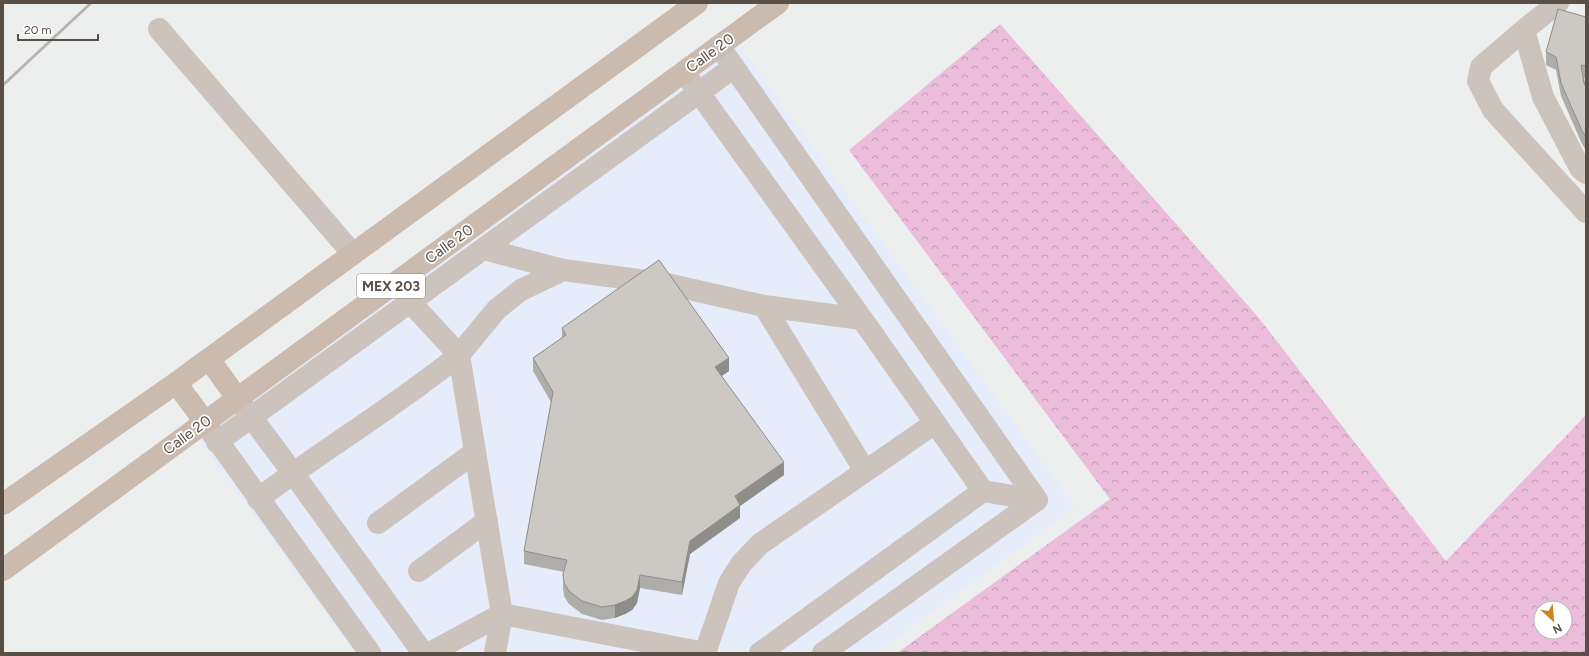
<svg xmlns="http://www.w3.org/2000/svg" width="1589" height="656" font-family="Figtree,sans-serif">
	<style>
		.commercial { fill: #e6ecfa }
		.forest { fill: url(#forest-crowns); fill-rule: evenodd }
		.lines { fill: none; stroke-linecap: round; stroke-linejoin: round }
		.minor { stroke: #cbc3bc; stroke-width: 22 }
		.major { stroke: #cabbae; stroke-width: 22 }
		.rail { stroke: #b7b4af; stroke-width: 3 }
		.wall { fill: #afada9 }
		.shaded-wall { fill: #8f8d89 }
		.building { fill: #ccc9c4; stroke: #8f8d89 }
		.labels { text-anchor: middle; stroke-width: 3.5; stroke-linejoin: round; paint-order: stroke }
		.shield { fill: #fff; stroke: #8b847e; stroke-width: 1 }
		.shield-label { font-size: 14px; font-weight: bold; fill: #594f46 }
		.street-label { font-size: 15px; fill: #594f46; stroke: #fff }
	</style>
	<defs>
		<pattern id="forest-crowns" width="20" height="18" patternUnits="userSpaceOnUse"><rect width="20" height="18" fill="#ebbddb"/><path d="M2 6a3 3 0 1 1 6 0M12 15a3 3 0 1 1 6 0" fill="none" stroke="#c19cb3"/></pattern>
	</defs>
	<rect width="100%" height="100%" fill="#edefef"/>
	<path class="commercial" d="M736,41L1076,507L876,653H354L194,434Z"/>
	<path class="forest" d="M1000,24L1259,318L1446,561L1586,415V653H897L1110,499L849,150ZM1541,608H1565V632H1541Z"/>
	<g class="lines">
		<path class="minor" d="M1558,3L1524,30L1481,67L1478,81L1493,110L1586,212
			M159,29L353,254
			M1524,30L1543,97L1580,168L1586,173
			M719,46L1037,500L823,653
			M692,83L862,319L983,491L1037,500
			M484,249L563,270
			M646,281L563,270L521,290L497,309L459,355L502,614L705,653
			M667,284L764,306L862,319
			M764,306L865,471
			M243,406L293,473L423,653
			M210,430L370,653
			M217,442L734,67
			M258,499C324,449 395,407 459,355L410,302
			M378,523L475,452
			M419,571L487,521
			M430,653L502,614
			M495,653L502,614
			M705,653L729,583L741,564L760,544L935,423
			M760,653L983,491"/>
		<path class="major" d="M209,359L237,398
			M176,383L205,422
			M3,504L176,383L697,3
			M3,570L778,3"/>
		<path class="rail" d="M3,85L91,3"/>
	</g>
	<path class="wall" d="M1586,17V79L1584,78L1586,87V150L1582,144L1561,96L1556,70L1546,65V52Z
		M562,328L729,371L722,376L784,475L740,506V518L690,554L682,595L640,588L637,603L632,610L625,614L615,618L602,620L582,614L569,604L564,596L563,587L564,572L524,564V551L551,402L533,371V358L562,338Z"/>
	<path class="shaded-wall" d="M729,358V371L715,380V367Z
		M784,462V475L740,506V518L690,554L682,595V582L690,541L735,496Z
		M640,575V588L637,603L632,610L625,614L615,618V605Z"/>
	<path class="building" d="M1558,9L1586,17V66L1581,65L1584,83L1586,87V137L1582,131L1561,83L1556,57L1546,52Z
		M659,260L729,358L715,367L784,462L735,496L740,505L690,541L682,582L640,575L637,590L632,597L625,601L615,605L602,607L582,601L569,591L564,583L563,574L567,560L524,551L553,392L533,358L566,335L562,328Z"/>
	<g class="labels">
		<rect class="shield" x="357" y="274" width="68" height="24" rx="3"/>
		<g class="shield-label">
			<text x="391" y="291">MEX 203</text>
		</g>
		<g class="street-label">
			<text transform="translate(710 53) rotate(-36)" y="5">Calle 20</text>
			<text transform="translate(449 244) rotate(-36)" y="5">Calle 20</text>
			<text transform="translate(187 435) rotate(-36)" y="5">Calle 20</text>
		</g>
	</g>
	<rect width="1589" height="656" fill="none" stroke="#594f46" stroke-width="8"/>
	<g transform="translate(1553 620) rotate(154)"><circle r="19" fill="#ffffff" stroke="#bdb9b5"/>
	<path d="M0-3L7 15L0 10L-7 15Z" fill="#d28124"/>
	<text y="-6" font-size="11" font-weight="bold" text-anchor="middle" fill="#594f46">N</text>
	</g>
	<path d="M18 34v6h80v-6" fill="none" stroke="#594f46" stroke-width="2"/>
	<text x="24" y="34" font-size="12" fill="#594f46" stroke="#ffffff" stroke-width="3" paint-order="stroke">20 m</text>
</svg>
